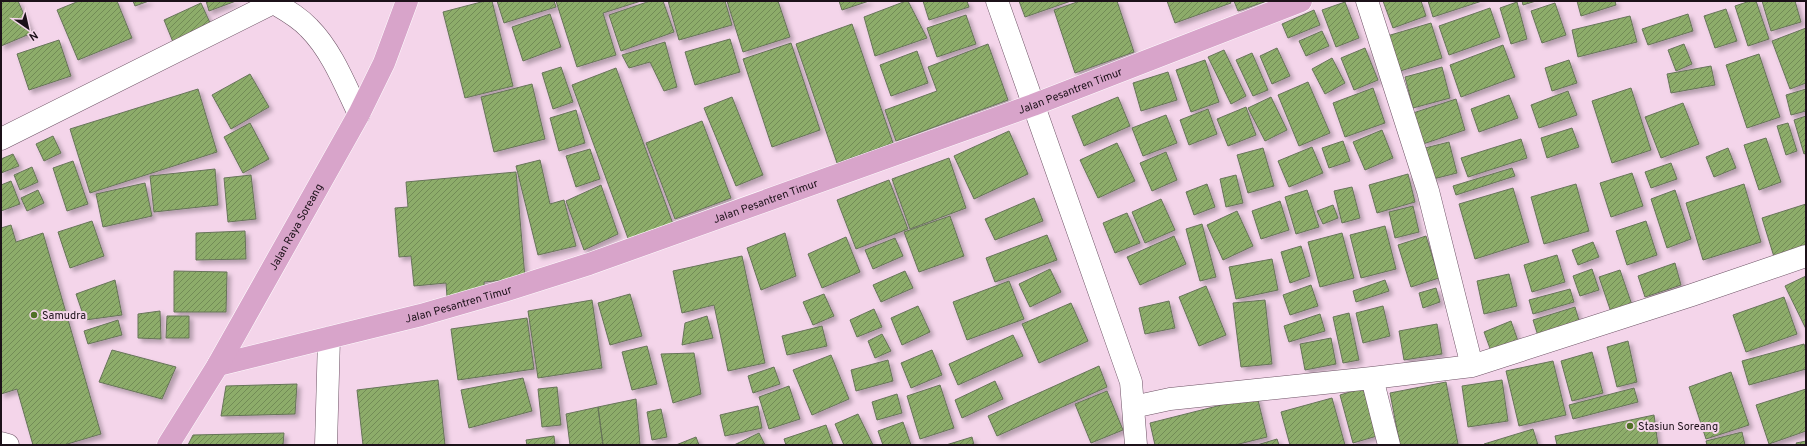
<svg xmlns="http://www.w3.org/2000/svg" width="1807" height="446" font-family="Overpass,sans-serif">
	<style>
		.building { fill: url(#building-hatch); stroke: #677459; filter: url(#shadow) }
		.lines { fill: none; stroke-linecap: round; stroke-linejoin: round }
		.minor-casing { stroke: #6d5365; stroke-width: 23 }
		.major-casing { stroke: #fff; stroke-width: 23 }
		.minor { stroke: #fff; stroke-width: 22 }
		.major { stroke: #d8a4ca; stroke-width: 22 }
		.poi-dot { fill: #517127; stroke: #f4d5ea; stroke-width: 1.5 }
		.labels { text-anchor: middle; stroke-width: 4; stroke-linejoin: round; paint-order: stroke }
		.street-label { font-size: 11px; fill: #1c1119; stroke: #f4d5ea }
		.poi-label { font-size: 11px; fill: #1c1119; stroke: #f4d5ea; text-anchor: start }
	</style>
	<defs>
		<pattern id="building-hatch" width="6" height="6" patternUnits="userSpaceOnUse"><rect width="6" height="6" fill="#8dac6a"/><path d="M-1 1l2-2M0 6l6-6M5 7l2-2" fill="none" stroke="#728b56"/></pattern>
		<filter id="shadow"><feDropShadow dx="3.5" dy="3.5" stdDeviation="2" flood-color="#0004"/></filter>
	</defs>
	<rect width="100%" height="100%" fill="#f4d5ea"/>
	<path class="building" d="M1,1H18L32,33L1,46Z
		M79,1H117L132,38L78,60L57,10Z
		M133,1H149L135,6Z
		M206,1H236L209,11Z
		M485,1H492L513,86L465,98L443,12Z
		M497,1H554L556,7L504,23Z
		M556,1H641L603,13L616,55L577,67Z
		M650,1H663L674,32L621,51L609,15Z
		M668,1H725L732,25L679,40Z
		M727,1H778L790,37L743,52Z
		M839,1H869L842,10Z
		M906,1H908L927,38L875,56L864,17Z
		M923,1H967L969,7L929,20Z
		M1019,1H1071L1025,17Z
		M1080,1H1117L1134,52L1075,73L1054,10Z
		M1167,1H1230L1231,3L1175,23Z
		M1234,1H1267L1238,11Z
		M1383,1H1421L1426,16L1393,28Z
		M1428,1H1482L1433,17Z
		M1522,1H1536L1523,5Z
		M1577,1H1615L1616,5L1581,16Z
		M1750,1H1756L1769,39L1748,46L1735,6Z
		M1762,1H1795L1801,22L1771,31Z
		M1345,2L1359,38L1336,47L1322,10Z
		M1517,2L1527,39L1511,44L1500,8Z
		M201,3L211,25L173,42L164,20Z
		M1555,3L1566,35L1542,43L1531,11Z
		M1490,8L1500,37L1449,55L1439,26Z
		M1726,9L1737,41L1715,48L1704,16Z
		M1314,10L1320,25L1288,38L1282,24Z
		M550,14L561,47L523,61L512,27Z
		M1688,14L1693,31L1648,45L1642,29Z
		M966,15L976,44L937,57L927,28Z
		M1630,16L1637,42L1578,57L1572,30Z
		M1431,23L1442,58L1397,72L1387,36Z
		M852,24L893,143L837,163L796,44Z
		M1806,28V83L1790,89L1772,41Z
		M1322,31L1329,46L1306,56L1299,41Z
		M730,39L740,72L695,85L685,52Z
		M59,40L71,76L29,90L17,54Z
		M665,42L677,87L664,91L650,62L629,68L622,55Z
		M791,43L820,130L772,147L743,59Z
		M988,44L1008,100L896,141L885,110L937,91L928,67Z
		M1684,44L1692,64L1676,71L1668,50Z
		M1503,45L1515,77L1461,97L1450,65Z
		M1277,48L1290,76L1272,84L1260,56Z
		M1365,48L1378,80L1354,90L1341,58Z
		M1224,50L1246,96L1231,104L1208,57Z
		M917,51L928,83L891,96L880,65Z
		M1252,53L1268,90L1253,96L1236,60Z
		M1759,54L1780,117L1747,128L1726,65Z
		M1332,58L1345,83L1325,94L1312,69Z
		M1205,60L1219,102L1191,112L1176,70Z
		M1569,60L1577,83L1552,91L1545,68Z
		M1711,66L1715,85L1671,93L1667,74Z
		M561,67L573,102L553,109L542,73Z
		M1442,67L1450,98L1413,108L1405,77Z
		M616,68L673,224L629,241L572,85Z
		M1168,72L1177,100L1141,111L1133,83Z
		M250,74L269,107L231,129L212,95Z
		M1308,82L1330,133L1299,146L1278,95Z
		M532,84L545,139L494,152L481,97Z
		M1373,88L1385,123L1345,137L1333,103Z
		M1631,88L1651,150L1612,163L1592,101Z
		M198,89L217,152L90,193L70,129Z
		M1806,89V111L1791,115L1786,95Z
		M1568,91L1577,115L1539,128L1531,105Z
		M1509,95L1518,118L1479,132L1471,109Z
		M732,97L763,175L736,186L704,108Z
		M1118,97L1130,126L1084,146L1072,116Z
		M1271,97L1287,130L1265,141L1248,108Z
		M1456,99L1465,130L1423,144L1413,113Z
		M1683,103L1699,144L1661,158L1645,117Z
		M1246,107L1256,135L1228,146L1217,119Z
		M1208,109L1217,134L1189,145L1180,120Z
		M576,110L585,143L559,151L550,118Z
		M1166,115L1177,143L1143,156L1132,128Z
		M1806,116V153L1804,154L1794,120Z
		M702,121L731,198L675,219L646,143Z
		M250,123L269,159L243,173L224,137Z
		M1788,123L1797,151L1786,155L1777,126Z
		M1572,128L1579,147L1547,158L1541,138Z
		M1382,130L1393,158L1365,170L1353,142Z
		M1009,131L1028,174L974,199L954,156Z
		M53,136L61,153L44,161L36,144Z
		M1766,138L1781,182L1759,190L1744,145Z
		M1521,139L1527,158L1468,177L1461,158Z
		M1343,141L1350,161L1329,168L1322,148Z
		M1449,142L1457,173L1433,179L1425,148Z
		M1117,143L1135,181L1098,198L1080,160Z
		M1312,147L1323,173L1289,187L1278,161Z
		M1263,148L1274,186L1248,193L1237,155Z
		M1728,148L1736,168L1714,177L1706,157Z
		M590,149L600,179L576,187L566,156Z
		M1166,152L1177,180L1152,191L1140,163Z
		M13,154L19,166L1,173V159Z
		M949,158L966,208L910,229L892,179Z
		M540,160L550,204L564,200L576,246L538,255L516,166Z
		M73,161L88,204L67,211L53,168Z
		M1671,163L1677,179L1651,188L1645,172Z
		M32,167L38,182L20,190L14,175Z
		M1512,168L1515,176L1456,195L1453,186Z
		M215,169L218,205L154,212L150,176Z
		M516,172L525,278L484,282L485,293L447,297L446,283L414,286L411,256L399,257L395,208L408,207L406,182Z
		M1632,173L1643,206L1611,217L1600,183Z
		M1408,174L1415,202L1377,213L1369,185Z
		M251,175L256,219L228,222L224,178Z
		M1236,175L1243,203L1226,207L1220,179Z
		M889,180L908,229L856,249L837,200Z
		M11,181L20,204L1,211V185Z
		M145,183L152,216L103,227L96,194Z
		M1207,184L1215,207L1194,215L1186,192Z
		M1576,184L1589,231L1544,244L1531,197Z
		M1744,184L1761,242L1703,260L1686,203Z
		M601,185L618,234L584,250L566,201Z
		M1352,187L1360,218L1342,223L1334,191Z
		M1513,188L1529,242L1475,259L1459,204Z
		M38,190L44,203L27,211L21,198Z
		M1307,190L1319,227L1296,234L1285,197Z
		M1675,190L1691,239L1667,248L1651,199Z
		M1034,198L1043,221L995,240L985,219Z
		M1161,199L1175,230L1145,243L1132,212Z
		M1280,201L1289,230L1261,239L1252,211Z
		M1806,204V250L1775,260L1762,218Z
		M1333,205L1338,218L1323,224L1317,211Z
		M1413,206L1419,232L1395,238L1389,212Z
		M1237,211L1253,246L1223,260L1207,225Z
		M1127,213L1140,243L1115,253L1103,223Z
		M950,216L964,256L919,272L904,232Z
		M92,221L104,256L70,268L58,232Z
		M1646,221L1657,255L1627,265L1616,231Z
		M1202,224L1216,277L1200,281L1186,229Z
		M11,225L16,242L43,233L101,434L64,445H33L17,389L1,394V228Z
		M1385,226L1396,269L1361,278L1350,235Z
		M245,231L246,259L196,260V233Z
		M785,233L796,276L761,290L747,248Z
		M1342,233L1354,278L1320,287L1308,242Z
		M1047,235L1057,260L995,282L986,258Z
		M1174,236L1186,264L1140,285L1127,257Z
		M1426,236L1439,278L1411,287L1398,245Z
		M846,237L860,272L822,288L808,254Z
		M895,238L903,256L873,269L865,250Z
		M1593,242L1599,257L1578,265L1572,250Z
		M1301,246L1310,276L1290,283L1281,252Z
		M1557,255L1565,282L1532,292L1524,265Z
		M742,256L765,363L728,371L714,305L682,313L673,271Z
		M1272,259L1278,290L1236,299L1229,267Z
		M1675,263L1681,285L1645,297L1638,276Z
		M1050,269L1061,292L1030,307L1019,284Z
		M1592,269L1599,290L1580,296L1573,276Z
		M1620,270L1632,305L1611,312L1599,277Z
		M174,271L227,272L226,312H174Z
		M905,271L913,288L881,302L873,285Z
		M1509,274L1517,306L1484,314L1477,281Z
		M1806,276V329L1785,286Z
		M115,280L122,315L85,320L76,294Z
		M1385,280L1389,291L1356,302L1353,291Z
		M1009,281L1024,319L967,340L953,302Z
		M1311,285L1318,306L1290,315L1283,295Z
		M1206,286L1226,335L1199,346L1179,297Z
		M1436,288L1440,302L1423,308L1419,293Z
		M1570,289L1574,302L1533,314L1529,300Z
		M630,294L642,336L610,345L598,303Z
		M824,294L834,316L813,325L803,302Z
		M1784,297L1797,334L1746,352L1733,315Z
		M592,300L602,368L538,378L528,311Z
		M1265,300L1272,364L1241,367L1233,303Z
		M1169,301L1175,328L1145,334L1139,308Z
		M1071,303L1088,341L1039,363L1022,324Z
		M918,306L930,332L902,345L891,318Z
		M1383,306L1390,336L1363,343L1356,313Z
		M1575,307L1581,327L1539,339L1533,320Z
		M874,309L882,327L857,337L850,320Z
		M160,311L161,339L138,338V314Z
		M1349,313L1359,360L1343,363L1333,317Z
		M1320,314L1325,331L1289,342L1284,326Z
		M167,316H189V338H166Z
		M707,316L713,338L682,345L685,323Z
		M527,318L534,369L458,380L451,329Z
		M118,320L122,335L88,344L84,331Z
		M1511,321L1518,341L1491,351L1484,332Z
		M1437,324L1442,354L1404,360L1399,331Z
		M822,326L827,346L787,355L782,336Z
		M882,334L891,351L875,358L868,341Z
		M1013,335L1023,356L958,385L949,364Z
		M1331,338L1336,364L1305,370L1300,344Z
		M1628,341L1637,382L1617,387L1607,347Z
		M1804,344L1806,351V369L1749,385L1742,361Z
		M647,346L657,384L632,390L622,352Z
		M112,350L176,367L162,399L99,382Z
		M932,350L942,375L911,388L901,363Z
		M1592,352L1603,393L1572,401L1561,361Z
		M694,353L701,394L673,403L661,354Z
		M831,355L849,399L812,415L793,370Z
		M888,360L893,381L856,391L851,370Z
		M1553,361L1566,415L1519,426L1506,371Z
		M1099,366L1107,387L997,436L988,416Z
		M774,367L780,384L753,393L748,376Z
		M1731,372L1749,425L1706,439L1689,387Z
		M523,378L532,411L469,428L461,390Z
		M438,380L445,445H363L357,390Z
		M1502,380L1508,421L1468,427L1462,386Z
		M995,381L1003,399L962,418L955,400Z
		M1446,382L1458,444L1400,445L1390,393Z
		M297,384L295,414L221,416L226,386Z
		M940,385L954,428L920,439L907,396Z
		M789,386L800,419L769,429L759,397Z
		M557,387L561,425L542,427L538,389Z
		M1363,388L1377,436L1353,443L1340,395Z
		M1634,388L1638,402L1573,419L1569,405Z
		M1806,389V431L1769,444L1756,405Z
		M1107,391L1123,430L1091,443L1075,404Z
		M897,394L902,413L877,420L872,402Z
		M1257,396L1267,437L1235,445H1155L1150,423Z
		M1332,398L1345,445H1290L1281,412Z
		M636,399L640,445H603L598,407Z
		M758,406L762,428L725,436L720,415Z
		M598,407L603,445H570L566,414Z
		M661,409L667,437L652,440L647,412Z
		M858,414L873,445H844L835,424Z
		M1654,415L1658,445H1557L1555,436Z
		M903,422L911,445H883L878,431Z
		M826,425L833,445H786L784,439Z
		M1533,429L1538,445H1484V444Z
		M1742,432L1745,445H1707L1706,441Z
		M284,433L283,445H188L193,435Z
		M759,433L765,445H734Z
		M554,436L555,445H527L526,440Z
		M696,437L699,445H676Z
		M972,437L974,445H946Z
		M1277,439L1279,445H1257Z
		M1806,441V445H1797L1796,443Z"/>
	<g class="lines">
		<defs>
			<path id="minor" d="M997,1L1131,382L1133,407L1170,399L1372,378L1472,366L1692,295L1806,256
				M1367,1L1428,191L1472,366
				M274,3C286,10 299,17 309,28C332,51 345,85 359,114
				M1,139L277,1
				M1372,378L1389,445
				M1133,407L1136,445
				M1,443L8,445
				M326,445L329,338"/>
			<g id="major">
				<path id="s1" d="M218,365L421,315L504,291L589,264L1033,105L1301,1"/>
				<path id="s2" d="M168,445L218,365L359,114L384,63L407,1"/>
			</g>
		</defs>
		<use href="#minor" class="minor-casing"/>
		<use href="#major" class="major-casing"/>
		<use href="#minor" class="minor"/>
		<use href="#major" class="major"/>
	</g>
	<g class="poi-dot">
		<circle cx="34" cy="315" r="4"/>
		<circle cx="1630" cy="426" r="4"/>
	</g>
	<g class="labels">
		<g class="street-label">
			<text dy="4" stroke="none"><textPath href="#s1" startOffset="896">Jalan Pesantren Timur</textPath></text>
			<text dy="4" stroke="none"><textPath href="#s1" startOffset="572">Jalan Pesantren Timur</textPath></text>
			<text dy="4" stroke="none"><textPath href="#s2" startOffset="253">Jalan Raya Soreang</textPath></text>
			<text dy="4" stroke="none"><textPath href="#s1" startOffset="248">Jalan Pesantren Timur</textPath></text>
		</g>
		<g class="poi-label">
			<text x="42" y="319">Samudra</text>
			<text x="1638" y="430">Stasiun Soreang</text>
		</g>
	</g>
	<rect width="1807" height="446" fill="none" stroke="#1c1119" stroke-width="4"/>
	<g transform="translate(28 28) rotate(146)" stroke="#f4d5ea" stroke-width="3" paint-order="stroke">
	<path d="M0-3L7 15L0 10L-7 15Z" fill="#1c1119"/>
	<text y="-6" font-size="11" font-weight="bold" text-anchor="middle" fill="#1c1119">N</text>
	</g>
</svg>
